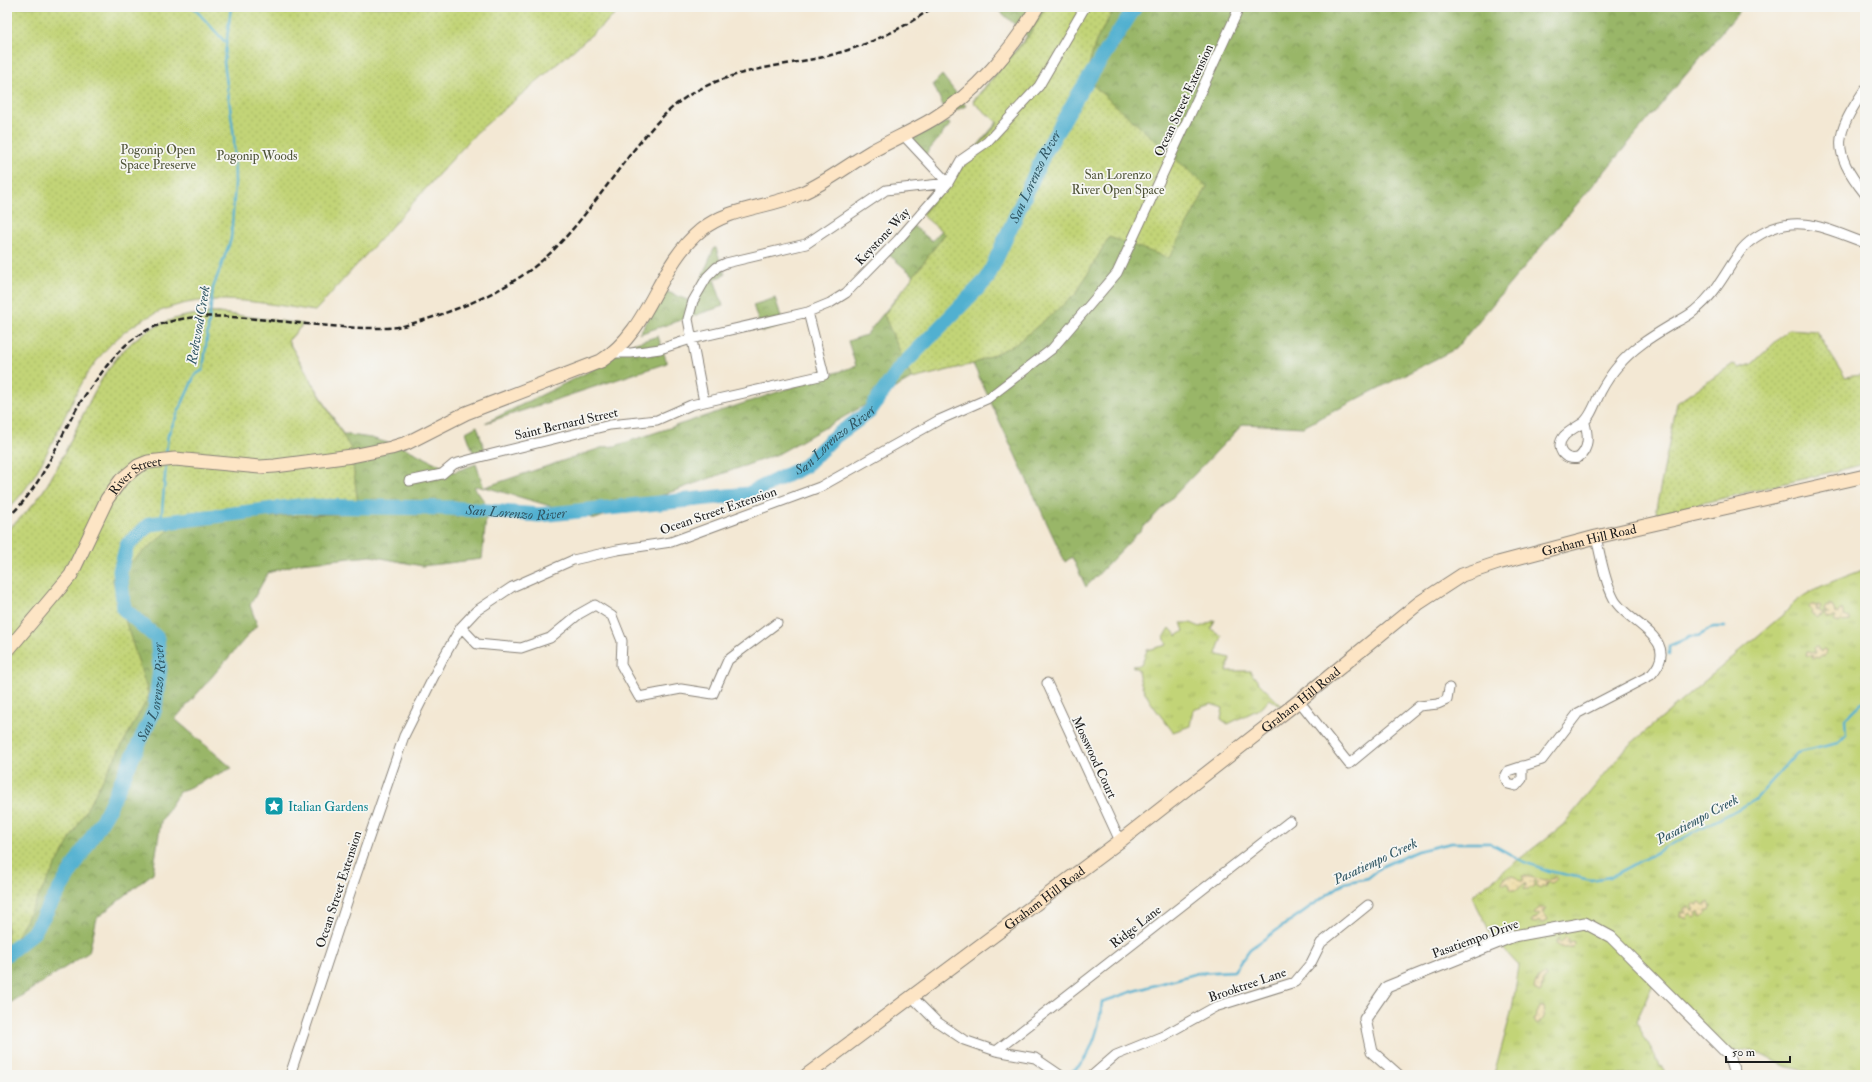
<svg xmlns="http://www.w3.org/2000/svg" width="1872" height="1082" font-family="'IM FELL Double Pica',serif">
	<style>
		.grass { fill: url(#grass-tufts); stroke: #6f784a }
		.forest { fill: url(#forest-crowns); stroke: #5a6942 }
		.sand { fill: url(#sand-dots); stroke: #857b5d }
		.park { fill: url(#park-dots); stroke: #6f784a }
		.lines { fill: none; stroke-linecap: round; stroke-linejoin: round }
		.stream { stroke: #51b0d0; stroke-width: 2.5 }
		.river { stroke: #51b0d0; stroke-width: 15 }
		.minor-casing { stroke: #888278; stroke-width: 11 }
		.tertiary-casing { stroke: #888278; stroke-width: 13 }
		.secondary-casing { stroke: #888278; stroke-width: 15 }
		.minor { stroke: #fff; stroke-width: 9 }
		.tertiary { stroke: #fff; stroke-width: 11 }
		.secondary { stroke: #fde5c5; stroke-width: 13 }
		.rail { stroke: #1c1c1c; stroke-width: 2.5; stroke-dasharray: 6 3; stroke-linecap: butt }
		.labels { text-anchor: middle; stroke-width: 3.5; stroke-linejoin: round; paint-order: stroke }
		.street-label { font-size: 13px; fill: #1c1c1c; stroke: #f6f6f2 }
		.park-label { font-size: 13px; fill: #4e5337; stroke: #f6f6f2 }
		.culture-label { font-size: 13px; fill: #0d838f; stroke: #f6f6f2; text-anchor: start }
		.water-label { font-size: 14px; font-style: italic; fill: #315764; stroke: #f6f6f2 }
	</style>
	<defs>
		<pattern id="grass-tufts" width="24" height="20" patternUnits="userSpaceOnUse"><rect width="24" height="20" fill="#c2d477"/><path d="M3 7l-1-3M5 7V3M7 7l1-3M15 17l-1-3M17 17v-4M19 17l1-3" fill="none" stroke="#a6b566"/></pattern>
		<pattern id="forest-crowns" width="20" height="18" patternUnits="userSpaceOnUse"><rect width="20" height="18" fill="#99b668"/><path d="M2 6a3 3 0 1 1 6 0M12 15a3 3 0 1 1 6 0" fill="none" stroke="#7c9355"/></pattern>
		<pattern id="sand-dots" width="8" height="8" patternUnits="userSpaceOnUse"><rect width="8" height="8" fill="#eeda9e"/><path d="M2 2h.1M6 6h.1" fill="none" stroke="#ccba88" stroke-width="1.8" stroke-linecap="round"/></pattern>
		<pattern id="park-dots" width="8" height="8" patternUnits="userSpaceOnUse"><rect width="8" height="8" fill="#c2d477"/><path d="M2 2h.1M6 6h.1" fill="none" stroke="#a6b566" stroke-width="1.8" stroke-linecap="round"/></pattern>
	</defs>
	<rect width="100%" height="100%" fill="#f6f6f2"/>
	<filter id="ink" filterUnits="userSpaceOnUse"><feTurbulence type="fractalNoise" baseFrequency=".025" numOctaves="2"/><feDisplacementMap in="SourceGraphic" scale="8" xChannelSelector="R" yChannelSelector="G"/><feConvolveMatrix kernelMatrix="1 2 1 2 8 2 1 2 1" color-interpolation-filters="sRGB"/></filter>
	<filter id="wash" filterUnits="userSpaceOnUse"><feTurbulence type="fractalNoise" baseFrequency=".012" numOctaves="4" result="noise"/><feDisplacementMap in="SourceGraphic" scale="16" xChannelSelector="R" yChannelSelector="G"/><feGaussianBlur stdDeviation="0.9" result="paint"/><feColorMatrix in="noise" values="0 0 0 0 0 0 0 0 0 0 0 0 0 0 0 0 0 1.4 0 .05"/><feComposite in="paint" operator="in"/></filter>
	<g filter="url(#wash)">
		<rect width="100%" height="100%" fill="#f3e8d4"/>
		<path class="grass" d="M1865,569V1075H1826L1784,1066L1752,1050L1720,1051L1654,982L1636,1022L1666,1075H1494L1512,1009L1519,966L1493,938L1472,896L1563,825L1627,747L1786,612C1803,589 1839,580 1865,569Z
			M1215,620L1211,629L1222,636L1216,654L1230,658L1227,671H1250L1258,682L1286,710L1270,699L1257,710L1228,724L1221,719L1223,708L1211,704L1193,710L1190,726L1173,732C1159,713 1140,693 1138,669L1132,666L1141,665L1147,650L1167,645L1164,637L1170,628L1177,636L1184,631L1181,623H1191L1200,627Z"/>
		<path class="forest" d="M992,7H1743L1455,349L1303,427L1243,424L1086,587L1072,557L1065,562L973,364L913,378L778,454L595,519L485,487L604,447L615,446L856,366L848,341L866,335L914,276L888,254L912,225L932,241L942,230L922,213L998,121L973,101L1027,36L1001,12Z
			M942,75L966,106L947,114L933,84Z
			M947,122L950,124L949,126L925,155L912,138Z
			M714,248H716L725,275L714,279L723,306L639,334L651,315L663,290L692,302Z
			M775,298L784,325L762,332L753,305Z
			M219,313L303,324L288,341L343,434L371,438L405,448L454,472L476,464L484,488L477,486L474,487L484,501L486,518L482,559L422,566L371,556L300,563L268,573L250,605L257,625L175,719L232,768L179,792L161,821L153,873L97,918L89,952L7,1005V530C21,518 34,505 44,490C94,412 102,313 219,313Z
			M658,336L667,363L485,423L592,370L626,346Z
			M477,426L486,453L475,457L466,432Z"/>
		<path class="sand" d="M1811,605H1816L1817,610V605L1821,606L1819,611L1823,613L1821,617L1819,614L1817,618L1811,613L1812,611L1809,607Z
			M1829,605H1832L1836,614L1842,609L1844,616L1850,618V621L1842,622L1841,620L1838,623L1834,621L1836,617H1833L1832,619L1827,618L1825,614L1829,613L1827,611L1825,613V606L1828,607Z
			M1817,647L1821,652L1823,649L1826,650L1824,656L1821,655L1819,658L1815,657L1814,659L1812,658L1813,656L1806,655L1807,651L1816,653L1814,648Z
			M1512,875L1515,876L1520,881L1524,880L1522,876H1524L1546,880L1555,877L1557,879L1552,883L1548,881L1546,887L1543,885L1541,888L1536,886V880L1533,881L1534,886L1528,889H1524L1526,885L1525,883L1517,890H1511L1508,882L1505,884L1502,883L1504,878Z
			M1709,902L1711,906L1710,910H1706V913L1701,917L1698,912L1696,913L1697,916L1695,918L1690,914L1688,915L1687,919L1681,916L1680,912L1686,913L1683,909L1688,907L1693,912L1692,905L1694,904L1697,906L1699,903L1704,905Z
			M1539,908H1546L1545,911L1543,912L1548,919L1546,922L1540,923L1539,921L1536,923L1531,922L1533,919L1537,918L1540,915L1539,913L1537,915L1534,914Z
			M1566,937L1568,939V944L1570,943L1571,941L1574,942L1573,947L1563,948L1556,944L1559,938H1560L1558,941L1561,943Z
			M1545,975L1546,977L1542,984L1541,991L1539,992L1534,988L1536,981L1538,983V978Z
			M1540,1007H1544C1546,1011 1542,1022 1537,1025L1534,1020Z"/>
		<path class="park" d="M7,7H624L476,133L315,311C282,306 247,299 213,300C166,301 122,325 95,363C82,380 73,400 64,418C47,452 34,484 7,510Z
			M1046,7H1115L1096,41L1085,78L1207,187L1169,258L1109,237L1076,294L1016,344L973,364L912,379L884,315L945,234L922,215L998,123L973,102L1028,37Z
			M219,313L303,324L288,341L351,449L359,513L181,520L112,578L149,696L7,954V530C21,518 34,505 44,490C94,412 102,313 219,313Z
			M1789,329L1816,331L1845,377L1860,375L1865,378V464L1657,514L1656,509L1677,403L1733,364L1739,368L1752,364Z"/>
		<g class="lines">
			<path class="stream" d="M193,7L226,43
				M166,455L168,435L195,375L203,370L213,288L231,239L235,184L234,137L224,62L231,7
				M161,523L166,464
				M1669,654V646L1686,639L1689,636H1699L1713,627H1725
				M1067,1075C1071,1071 1078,1068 1081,1064C1094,1047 1100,1022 1102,1002L1131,992L1198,973L1234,971L1250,949L1344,883L1368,878L1383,866L1417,851L1451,843H1490L1524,862L1549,871L1591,880L1610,877L1755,800L1797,753L1838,743L1846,735L1845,719L1865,700"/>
			<path class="river" id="s1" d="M7,954L33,933L107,812L155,709L160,668L157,638L124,609L120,571L127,545L150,524L298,506L450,508L539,515L748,494L805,466L833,438L869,412L899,369L987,279L1044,154L1078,95L1135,7"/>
		</g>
	</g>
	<g filter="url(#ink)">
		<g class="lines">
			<defs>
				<path id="minor" d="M1865,89C1835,134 1830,150 1865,194
					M903,135L948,183
					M613,353H631L660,349L691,339L808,312L830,303L846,293L898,240L948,183L961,160L987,142L1039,86L1085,7
					M704,402L688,319L693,301L707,277L717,267L726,263L806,244L886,190L948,183
					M1585,423C1588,435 1590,449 1578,458C1564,461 1554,448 1564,436C1569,431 1575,428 1581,424C1591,419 1596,400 1601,391C1606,382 1611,374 1618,366C1633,348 1651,337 1671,325C1678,321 1687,317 1694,311C1718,292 1725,272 1742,249C1747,243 1754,238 1761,234C1798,212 1829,230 1865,243
					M409,481L442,474L454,464L480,457L610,425L657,420L691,405L824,375L808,312
					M461,627L477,644L521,648L550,638L579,614L595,605L612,616L622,641L621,665L639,697L681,689L713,694L728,660L777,623
					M1047,683L1120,841
					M1299,701L1349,764L1419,706L1438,704L1447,700L1449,688
					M1522,766V779L1516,786L1508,784L1505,777L1508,771L1542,760L1578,713L1651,675C1684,639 1627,624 1614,599C1604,580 1601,557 1596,537
					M913,998L936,1021L964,1040L996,1051L1035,1058L1060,1075
					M996,1051L1290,821
					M290,1075L352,887L404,736L442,660L461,627L476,611L512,587L573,560L617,550L671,542L820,487L939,420L987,399L1052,349L1117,273L1236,15L1238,7
					M1093,1075L1116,1055L1163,1036L1215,1007L1295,982L1311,963L1321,943L1368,905"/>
				<path id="tertiary" d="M1398,1075L1372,1052L1365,1019L1387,987L1514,936L1585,923L1611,937L1729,1055L1735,1075"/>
				<g id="secondary">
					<path id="s2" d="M7,651L71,575L107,499L121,480L138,466L148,462L175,459L260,467L275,466L352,456L391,448L407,443L466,413L601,361C652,328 656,267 701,230C730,207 769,208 802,193C827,182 848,165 872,151C892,140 913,131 933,119C976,93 1012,50 1037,7"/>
					<path id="s3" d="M807,1075L1120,841L1299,701L1419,603L1462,575L1498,563L1596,537L1865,476"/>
				</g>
			</defs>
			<use href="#minor" class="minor-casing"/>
			<use href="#tertiary" class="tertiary-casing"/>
			<use href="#secondary" class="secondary-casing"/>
			<use href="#minor" class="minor"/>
			<use href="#tertiary" class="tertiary"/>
			<use href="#secondary" class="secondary"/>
			<path class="rail" d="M7,518C41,489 55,446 77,408C83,397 92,386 100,375C112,358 126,342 144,332C182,311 226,316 267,320C299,323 331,327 364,328C381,328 397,329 414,323C468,307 524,284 562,241C586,215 607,185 629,156C649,131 669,105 698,90C736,70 778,66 819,58C859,49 901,31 933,7"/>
		</g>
	</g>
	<defs>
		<symbol id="sight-square" viewBox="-11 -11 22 22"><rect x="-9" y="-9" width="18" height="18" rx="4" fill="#0f9aa8" stroke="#f6f6f2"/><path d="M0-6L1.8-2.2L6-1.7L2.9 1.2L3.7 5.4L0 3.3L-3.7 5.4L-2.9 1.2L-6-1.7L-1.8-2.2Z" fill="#fff"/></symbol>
	</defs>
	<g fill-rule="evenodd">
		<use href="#sight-square" x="263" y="795" width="22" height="22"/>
	</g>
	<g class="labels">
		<g class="street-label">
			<text transform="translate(1183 100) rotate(-65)" y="5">Ocean Street Extension</text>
			<text transform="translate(882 236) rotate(-47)" y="5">Keystone Way</text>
			<text transform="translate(566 423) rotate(-13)" y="5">Saint Bernard Street</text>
			<text dy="5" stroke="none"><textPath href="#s2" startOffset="222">River Street</textPath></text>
			<text transform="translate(718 510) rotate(-19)" y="5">Ocean Street Extension</text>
			<text dy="5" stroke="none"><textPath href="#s3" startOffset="956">Graham Hill Road</textPath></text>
			<text dy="5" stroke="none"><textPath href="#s3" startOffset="620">Graham Hill Road</textPath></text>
			<text transform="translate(1095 757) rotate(65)" y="5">Mosswood Court</text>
			<text transform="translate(338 889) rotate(-72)" y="5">Ocean Street Extension</text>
			<text dy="5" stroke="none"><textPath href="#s3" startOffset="296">Graham Hill Road</textPath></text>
			<text transform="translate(1135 926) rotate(-38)" y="5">Ridge Lane</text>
			<text transform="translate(1475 938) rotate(-20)" y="5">Pasatiempo Drive</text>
			<text transform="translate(1247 984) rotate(-19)" y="5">Brooktree Lane</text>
		</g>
		<g class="park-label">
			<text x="158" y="154">Pogonip Open<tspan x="158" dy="15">Space Preserve</tspan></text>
			<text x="257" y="160">Pogonip Woods</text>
			<text x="1118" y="179">San Lorenzo<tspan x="1118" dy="15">River Open Space</tspan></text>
		</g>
		<g class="culture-label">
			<text x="288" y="811">Italian Gardens</text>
		</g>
		<g class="water-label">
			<text dy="5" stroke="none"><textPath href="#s1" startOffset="1540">San Lorenzo River</textPath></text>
			<text transform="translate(198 325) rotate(-80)" y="5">Redwood Creek</text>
			<text dy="5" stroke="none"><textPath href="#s1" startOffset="1204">San Lorenzo River</textPath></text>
			<text dy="5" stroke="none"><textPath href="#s1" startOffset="868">San Lorenzo River</textPath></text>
			<text dy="5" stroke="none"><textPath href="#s1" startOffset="305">San Lorenzo River</textPath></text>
			<text transform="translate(1697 819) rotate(-28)" y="5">Pasatiempo Creek</text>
			<text transform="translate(1375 861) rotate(-25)" y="5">Pasatiempo Creek</text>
		</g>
	</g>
	<rect width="1872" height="1082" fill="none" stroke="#f6f6f2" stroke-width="24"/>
	<path d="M1726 1056v6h64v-6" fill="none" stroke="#1c1c1c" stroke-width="2"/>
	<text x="1732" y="1056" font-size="12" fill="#1c1c1c" stroke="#f6f6f2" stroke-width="3" paint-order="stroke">50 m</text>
</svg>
